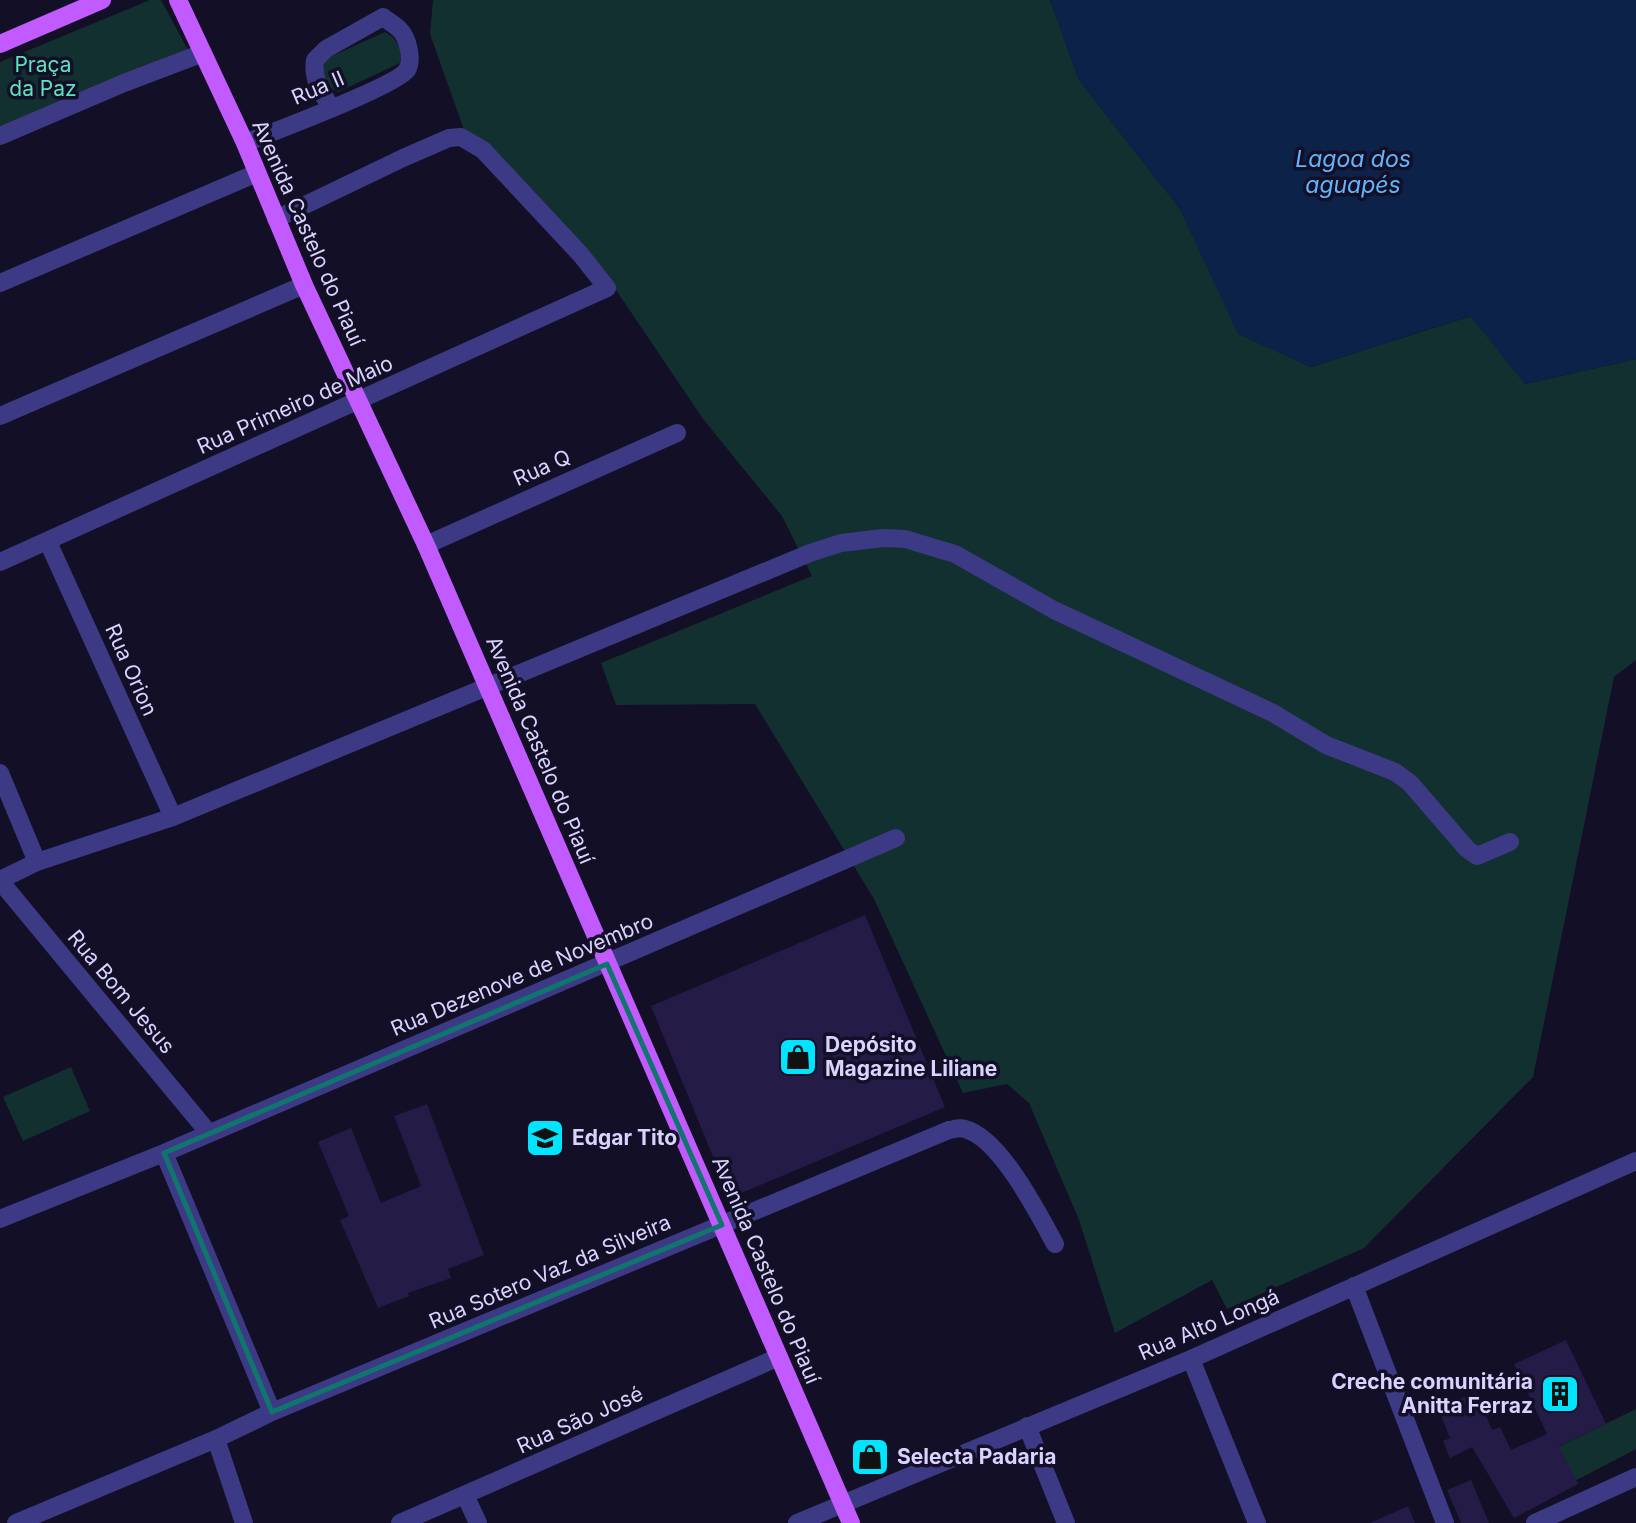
<svg xmlns="http://www.w3.org/2000/svg" width="1636" height="1523" font-family="Inter,sans-serif">
	<style>
		.green { fill: #12302f }
		.water { fill: #0c2248 }
		.building { fill: #241b47 }
		.lines { fill: none; stroke-linecap: round; stroke-linejoin: round }
		.minor { stroke: #3d3a85; stroke-width: 18 }
		.major { stroke: #c25bff; stroke-width: 18 }
		.marked { fill: none; stroke: #0f766e; stroke-width: 5; stroke-linejoin: round }
		.labels { text-anchor: middle; stroke-width: 7; stroke-linejoin: round; paint-order: stroke }
		.park-label { font-size: 21px; fill: #5fe0c0; stroke: #130f26 }
		.street-label { font-size: 21px; fill: #d9d4ff; stroke: #130f26 }
		.poi-label { font-size: 21px; font-weight: bold; fill: #d9d4ff; stroke: #130f26; text-anchor: start }
		.water-label { font-size: 23px; font-style: italic; fill: #62b6ff; stroke: #130f26 }
	</style>
	<rect width="100%" height="100%" fill="#130f26"/>
	<path class="green" d="M150,0H161L188,50L0,128V62Z
		M433,0H1050L1079,80L1180,209L1239,334L1311,367L1471,316L1525,384L1636,359V660L1614,677L1533,1077L1364,1248L1227,1309L1212,1280L1115,1333L1079,1220L1029,1103L1007,1084L963,1093L874,899L755,704L616,705L601,663L812,576L782,516L703,419L616,290L463,127L430,34Z
		M385,32C398,39 402,49 400,63L338,92C322,86 322,75 323,60Z
		M71,1067L90,1111L23,1141L3,1097Z
		M1636,1409V1449L1571,1483L1554,1449Z"/>
	<path class="water" d="M1050,0H1636V359L1525,384L1470,316L1311,367L1238,334L1180,209L1079,80Z"/>
	<path class="building" d="M865,915L945,1107L730,1198L651,1006Z
		M427,1104L484,1255L448,1269L451,1278L408,1293L409,1296L378,1308L340,1220L349,1216L318,1142L351,1128L381,1203L421,1186L394,1116Z
		M1566,1340L1606,1424L1559,1446L1578,1484L1514,1518L1472,1447L1450,1458L1443,1441L1450,1438L1438,1408L1476,1392L1492,1430L1500,1427L1511,1450L1547,1434L1514,1364Z
		M878,1440L888,1462L862,1474L852,1451Z
		M1471,1480L1489,1523H1461L1447,1490Z
		M1408,1506L1415,1523H1370Z"/>
	<g class="lines">
		<path class="minor" d="M332,108C321,93 312,79 315,60L326,49L383,17
			M0,136L124,83L203,53
			M245,143C270,133 396,86 407,70C413,60 408,38 400,30C395,25 388,21 383,17
			M0,283L257,173
			M0,416L304,285
			M48,542L173,817
			M426,545L677,433
			M0,562L607,288L581,255L483,150L461,137L449,138L403,158L276,219
			M0,773L37,862
			M0,880L37,862L173,817L810,553L841,543L883,538L905,539L955,554L1054,610L1273,713L1326,745L1395,772L1410,783L1467,849L1477,856L1510,842
			M0,881L208,1132
			M164,1153L272,1412
			M0,1219L164,1153L896,838
			M1354,1286L1445,1523
			M1191,1359L1257,1523
			M1027,1426L1066,1523
			M216,1439L244,1523
			M465,1495L478,1523
			M16,1523L216,1439L272,1412L949,1130C955,1129 959,1127 965,1129C1000,1138 1038,1213 1055,1244
			M400,1523L779,1357
			M797,1523L1191,1359L1636,1161
			M1535,1523L1636,1477"/>
		<path class="major" d="M178,0L245,143L304,285L426,545L851,1523
			M0,44L102,0"/>
	</g>
	<path class="marked" d="M607,964L722,1225L272,1412L164,1153Z"/>
	<defs>
		<symbol id="shop-square" viewBox="-11 -11 22 22"><rect x="-9" y="-9" width="18" height="18" rx="4" fill="#00e5ff" stroke="#130f26"/><path d="M-5-2.5h2.3a2.7 3.5 0 0 1 5.4 0H5L5.5 6h-11ZM-1.5-2.5h3a1.5 2.3 0 0 0-3 0Z" fill="#111"/></symbol>
		<symbol id="school-square" viewBox="-11 -11 22 22"><rect x="-9" y="-9" width="18" height="18" rx="4" fill="#00e5ff" stroke="#130f26"/><path d="M0-5L7-2L0 1L-7-2ZM-4 1L0 2.5L4 1V4Q0 6-4 4Z" fill="#111"/></symbol>
		<symbol id="building-square" viewBox="-11 -11 22 22"><rect x="-9" y="-9" width="18" height="18" rx="4" fill="#00e5ff" stroke="#130f26"/><path d="M-4-6H4V6H1V3H-1V6H-4ZM-2.5-4.3h1.7v1.8h-1.7ZM.8-4.3h1.7v1.8H.8ZM-2.5-1h1.7V.8h-1.7ZM.8-1h1.7V.8H.8Z" fill="#111"/></symbol>
	</defs>
	<g fill-rule="evenodd">
		<use href="#shop-square" x="776" y="1035" width="44" height="44"/>
		<use href="#school-square" x="523" y="1116" width="44" height="44"/>
		<use href="#building-square" x="1538" y="1372" width="44" height="44"/>
		<use href="#shop-square" x="848" y="1435" width="44" height="44"/>
	</g>
	<g class="labels">
		<g class="park-label">
			<text x="43" y="72">Praça<tspan x="43" dy="24">da Paz</tspan></text>
		</g>
		<g class="street-label">
			<text transform="translate(318 88) rotate(-23)" y="7">Rua II</text>
			<text transform="translate(308 233) rotate(66)" y="7">Avenida Castelo do Piauí</text>
			<text transform="translate(295 405) rotate(-24)" y="7">Rua Primeiro de Maio</text>
			<text transform="translate(542 468) rotate(-24)" y="7">Rua Q</text>
			<text transform="translate(131 670) rotate(66)" y="7">Rua Orion</text>
			<text transform="translate(540 750) rotate(67)" y="7">Avenida Castelo do Piauí</text>
			<text transform="translate(522 975) rotate(-23)" y="7">Rua Dezenove de Novembro</text>
			<text transform="translate(121 992) rotate(50)" y="7">Rua Bom Jesus</text>
			<text transform="translate(766 1270) rotate(67)" y="7">Avenida Castelo do Piauí</text>
			<text transform="translate(550 1272) rotate(-23)" y="7">Rua Sotero Vaz da Silveira</text>
			<text transform="translate(1209 1325) rotate(-23)" y="7">Rua Alto Longá</text>
			<text transform="translate(580 1420) rotate(-24)" y="7">Rua São José</text>
		</g>
		<g class="poi-label">
			<text x="825" y="1052">Depósito<tspan x="825" dy="24">Magazine Liliane</tspan></text>
			<text x="572" y="1145">Edgar Tito</text>
			<text x="1533" y="1389" text-anchor="end">Creche comunitária<tspan x="1533" dy="24">Anitta Ferraz</tspan></text>
			<text x="897" y="1464">Selecta Padaria</text>
		</g>
		<g class="water-label">
			<text x="1353" y="167">Lagoa dos<tspan x="1353" dy="26">aguapés</tspan></text>
		</g>
	</g>
</svg>
